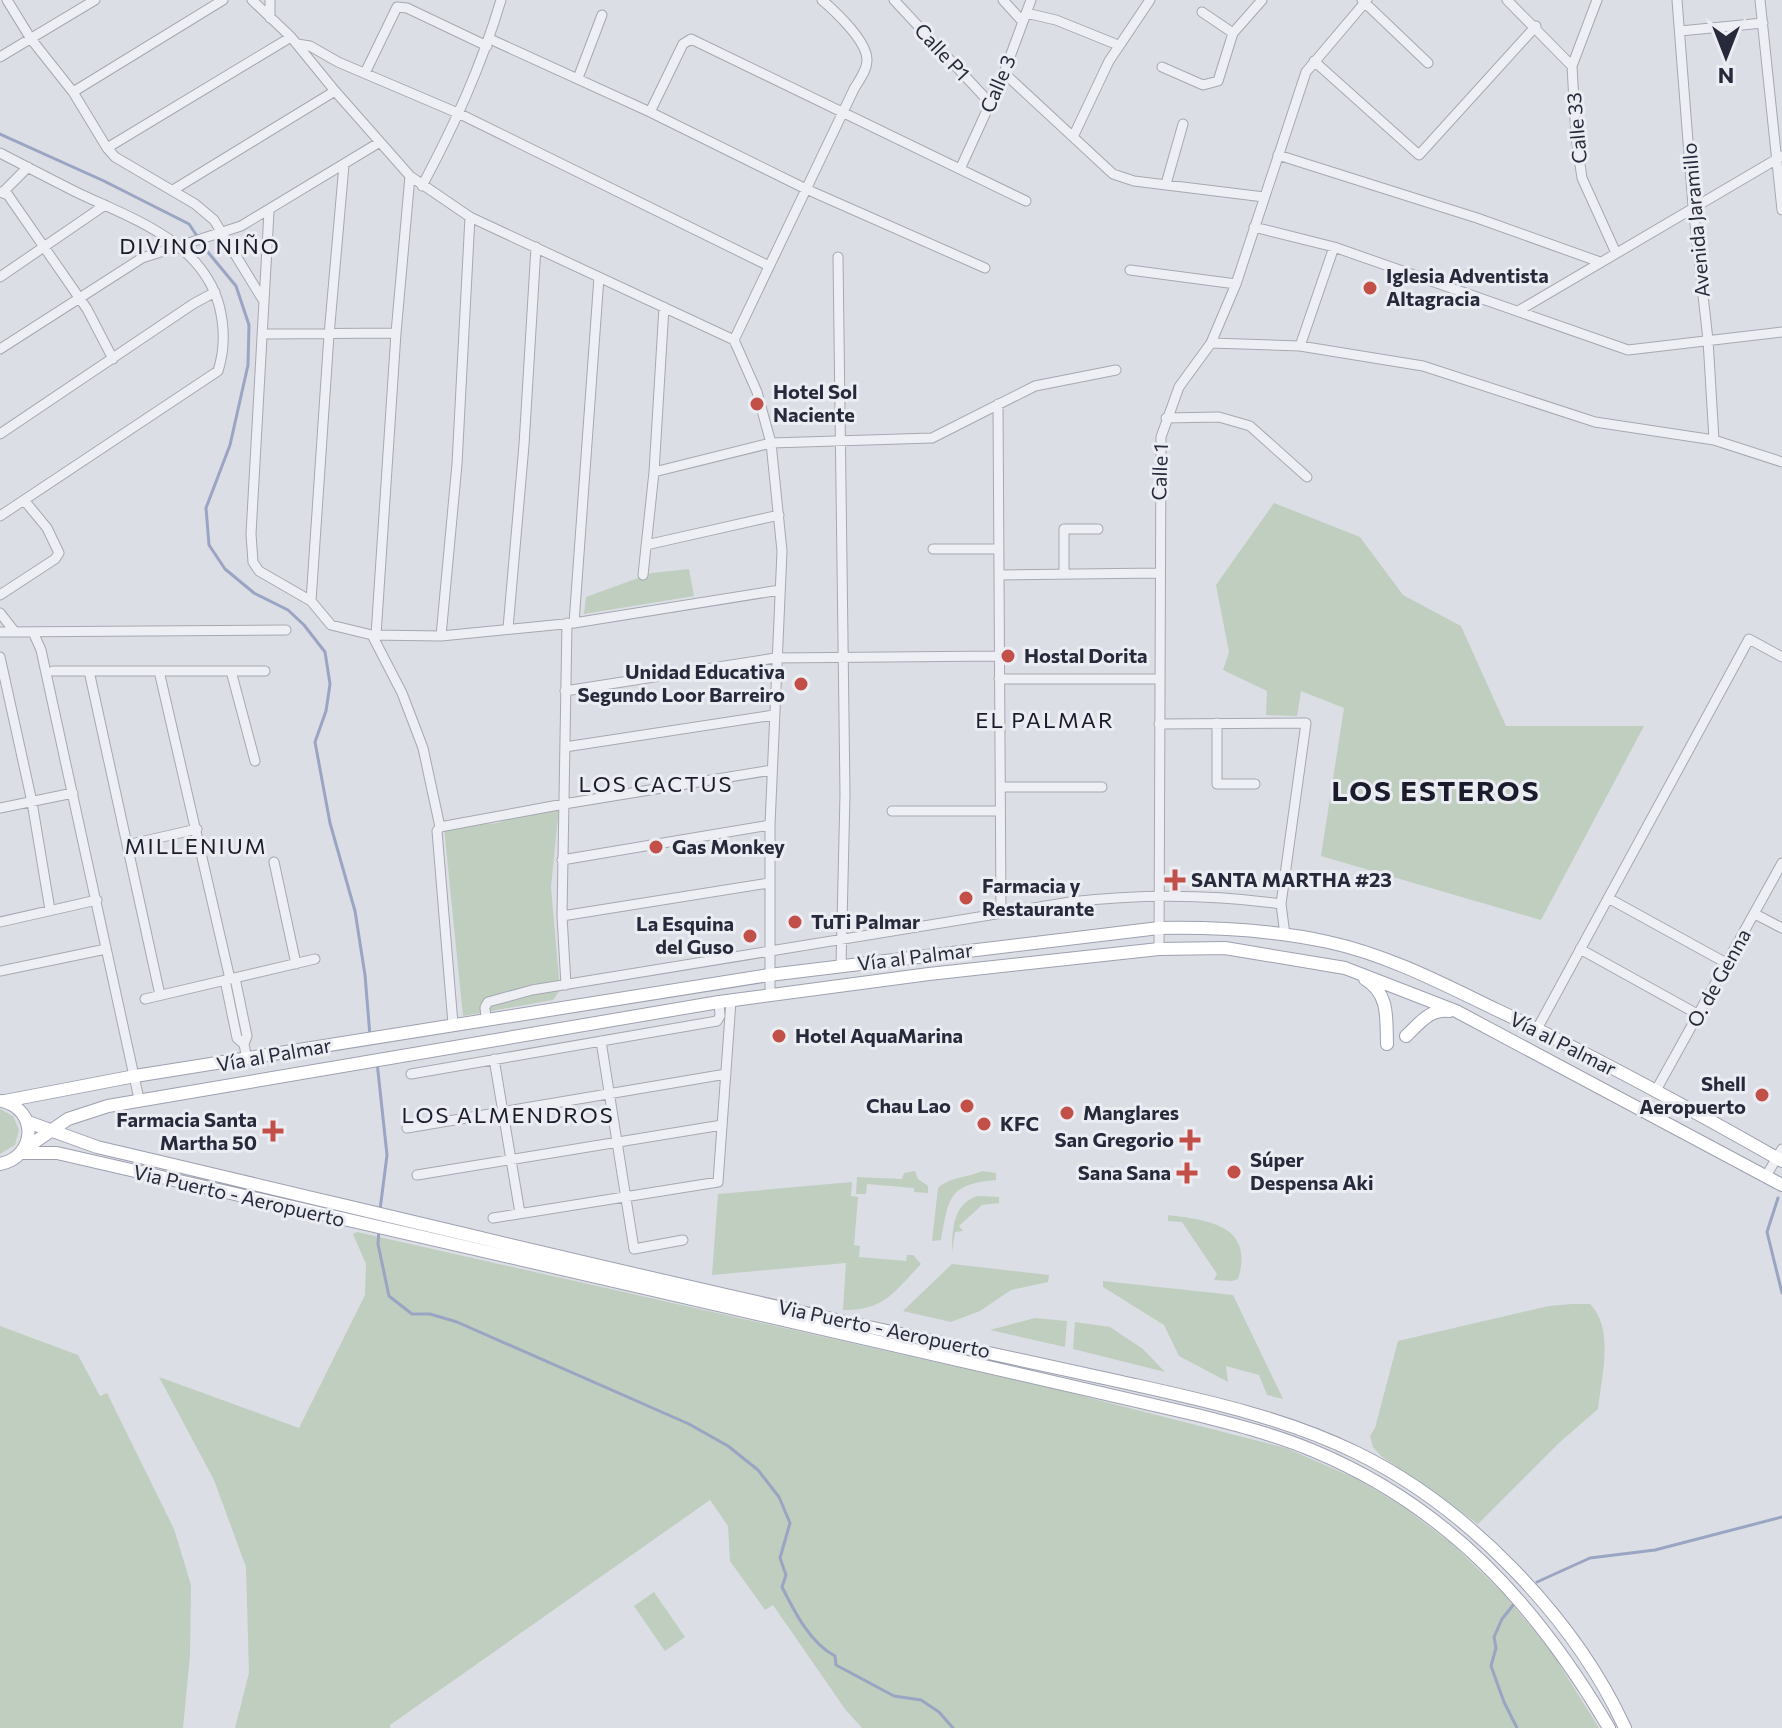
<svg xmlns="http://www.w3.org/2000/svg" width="1782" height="1728" font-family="Commissioner,sans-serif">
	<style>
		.green { fill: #bfcebe }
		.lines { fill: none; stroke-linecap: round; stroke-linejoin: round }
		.stream { stroke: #99a5c3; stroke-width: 3 }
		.minor-casing { stroke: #a6a8b2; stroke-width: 11 }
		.major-casing { stroke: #9da0b0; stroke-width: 14 }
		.minor { stroke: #eeeff4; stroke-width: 9 }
		.major { stroke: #fff; stroke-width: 12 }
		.poi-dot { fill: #c25049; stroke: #ebedf3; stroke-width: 3 }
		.labels { text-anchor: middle; stroke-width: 6; stroke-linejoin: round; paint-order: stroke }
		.street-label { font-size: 20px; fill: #272a3a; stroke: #ebedf3 }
		.poi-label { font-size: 20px; font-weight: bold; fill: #272a3a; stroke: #ebedf3; text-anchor: start }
		.neighbourhood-label { font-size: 22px; letter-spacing: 2px; fill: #1a1c2b; stroke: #ebedf3 }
		.district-label { font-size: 28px; font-weight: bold; letter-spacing: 2px; fill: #1a1c2b; stroke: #ebedf3 }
	</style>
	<rect width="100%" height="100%" fill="#dcdee5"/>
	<path class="green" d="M1274,503L1360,537L1403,595L1461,626L1506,726H1644L1541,920L1321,856L1344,708L1301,691L1297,716L1266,715L1267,691L1223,670L1229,652L1216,585Z
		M689,569L694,596L584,614L586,597L652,573Z
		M559,807L551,887L560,990L553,1000L463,1016L444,828L498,823L521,814Z
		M0,1109L13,1116L19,1130L15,1145L0,1154Z
		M915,1171L918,1179L928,1186V1193L914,1192V1188L867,1184L866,1194H856L857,1177L902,1179L904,1173Z
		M982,1171L996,1173V1180C948,1184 949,1198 941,1240L932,1241L938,1188C949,1177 967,1178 982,1171Z
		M852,1182L851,1196L858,1197L854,1245L860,1246L859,1257L906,1261L907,1255H913L921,1264C895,1291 884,1311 843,1310L846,1263L712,1275L718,1194Z
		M978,1196L999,1197V1203L982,1205L959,1226L963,1231L955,1232L952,1252C952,1230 953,1203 978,1196Z
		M1168,1215C1208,1220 1255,1225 1238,1279L1232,1281L1214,1280L1217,1274L1182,1222L1168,1221Z
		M357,1232L1055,1389L1286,1448L1357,1479L1402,1506L1451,1543L1501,1591L1551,1651L1599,1728H862L845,1709L773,1605L765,1610L730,1561L728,1526L710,1500L390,1725V1728H235L249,1673L246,1567L214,1480L159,1377L299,1428L365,1295L366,1264L353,1234Z
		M952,1264L1049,1275L1048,1282L1011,1290L980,1311L951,1322L903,1311Z
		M1103,1281L1233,1295L1283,1399L1267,1395L1259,1375L1226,1366L1228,1382L1179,1356L1164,1325L1103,1287Z
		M1572,1304H1590C1615,1330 1601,1377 1598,1409L1560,1442L1478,1524L1381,1456L1373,1447L1370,1436L1375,1428L1398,1341L1549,1306Z
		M1035,1318L1067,1321L1065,1347L990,1330Z
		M1075,1322L1110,1327L1143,1349L1165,1372L1073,1349Z
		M0,1326L78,1355L100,1396L107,1393L174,1529L191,1585L190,1656L183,1728H0Z
		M654,1592L685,1637L665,1651L634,1606Z"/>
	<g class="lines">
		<path class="stream" d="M0,134L104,181L189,224L207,251L236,286L249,325L248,365L230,445L206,508L209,545L225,569L254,593L288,610L304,625L325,652L330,684L326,711L315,742L330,823L355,911L365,975L370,1036
			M377,1062L387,1155L380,1210
			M1778,1198L1767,1232L1782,1293
			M379,1229L378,1244L389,1296L412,1314H430L457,1322L689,1424L728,1446L758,1470L779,1497L790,1523L780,1558L786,1575L782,1587C794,1611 810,1643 835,1656L836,1665L894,1696L921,1700L939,1712L953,1728
			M1537,1582L1590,1558L1655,1550L1782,1517
			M1514,1604L1502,1619L1494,1637L1496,1648L1491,1666L1504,1702L1517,1728"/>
		<defs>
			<path id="minor" d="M7,0L31,39L73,92L107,148L291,37
				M252,0L291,37L335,91L410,176L470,217L734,340L757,392L771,443L782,551L770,825V995
				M270,0V18
				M894,0L991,104
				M1003,0L1023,22
				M1362,0L1428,63
				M1507,0L1572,66
				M1597,0L1572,66L1576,137L1582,178L1616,253
				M1677,0L1693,206L1708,340L1714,440
				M1760,0L1782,210
				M1202,12L1233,33
				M1026,13L1056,20L1118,45
				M1680,31L1763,23
				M490,39L650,112L806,189L985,268
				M297,44L310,46L338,62L460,114L769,266
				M0,57L95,0
				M1314,61L1419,155L1536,26
				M1162,67L1203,85L1218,81L1233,33L1262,0
				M365,73L397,7L407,8L487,46
				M1004,73L1113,174L1134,181L1264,197
				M578,78L602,15
				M73,92L223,0
				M650,112L683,44L691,39L1026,201
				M1073,137L1109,61L1150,0
				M107,148L115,157L195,204L214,220L263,300
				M0,153C25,166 50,179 76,192C130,218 201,240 219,305C225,328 225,349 218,371L0,516
				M1278,155L1477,218L1600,262
				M961,167L1004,73L1031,0
				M1166,184L1183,124
				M422,186C455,124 481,67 501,0
				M173,190L335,91
				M0,192L8,195L87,309L113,359
				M3,192L28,167
				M269,212L251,534L253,562L259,571L311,601L331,625L372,635L441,636L574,623L780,590
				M1254,227L1334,247L1628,350L1782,332
				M838,257L845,794L841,966
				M1130,270L1236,284
				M0,277L105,205
				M1520,310L1782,156
				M264,334L396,333
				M734,340L854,89C859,80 867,71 867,60C867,41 836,12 822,0
				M1211,343L1300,346L1423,366L1595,422L1714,440L1782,462
				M1300,346L1334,247
				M0,349L142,258L241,226L380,142
				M998,404L1001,913
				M1166,418L1219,417L1250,426L1307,477
				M0,434L193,304L215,292
				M654,472L771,443L932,438L1035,386L1116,370
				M646,545L779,515
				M933,549H999
				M1064,574V529H1098
				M643,575L654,472L664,307
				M999,575L1159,573
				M0,595L55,559L59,553L47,528L24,500
				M311,601L329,335L344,165
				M0,613L15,632
				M574,623L599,277
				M508,628L524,445L536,247
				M0,632L286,630
				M33,632L41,650L139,1099
				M372,635L402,693L423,748L440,827
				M376,635L396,333L410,176
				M441,636L457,464L470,217
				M0,657L32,802L50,910
				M53,671H265
				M89,671L160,995
				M159,671L230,979
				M231,671L255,761
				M999,679H1159
				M565,691L775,658L999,656
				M1217,723V784H1255
				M1159,724L1306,723L1281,904L1285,935
				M565,747L774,715
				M1000,787H1102
				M0,808L73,793
				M892,811H1000
				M127,845L197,829
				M562,860L770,825
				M274,862L296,964
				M1608,898L1728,964
				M1755,914L1782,928
				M562,916L769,883
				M0,922L97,900
				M1159,949L1161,437L1179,387L1211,343L1236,284L1306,72L1367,0
				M1580,949L1699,1015
				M0,971L106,949
				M235,978L247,1036L244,1044
				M225,980L237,1038L244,1044L247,1060
				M566,985L562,916L567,623
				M145,999L315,959
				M486,1019L485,1007L488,1002L532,990L1070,902C1140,894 1210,894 1281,904
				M453,1024L437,831L440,827L564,804L772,770
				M1537,1029L1749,639L1782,657
				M601,1041L634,1249L683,1240
				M494,1059L520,1213
				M411,1074L717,1021L720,1016L719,1002
				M1655,1092L1782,863
				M407,1128L726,1074
				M417,1175L722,1125
				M1766,1176L1782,1149
				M493,1218L718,1182L731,1001"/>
			<path id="major" d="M1365,979C1390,994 1386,1019 1387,1044
				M1406,1036C1420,1023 1429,1009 1449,1011
				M5,1101L135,1076L769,975L1159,928C1216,927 1273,930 1328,942C1388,955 1443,984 1497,1010C1594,1056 1689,1108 1782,1161
				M28,1122L97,1147C345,1205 592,1266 841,1321C934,1342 1029,1361 1122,1382C1202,1400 1284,1417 1357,1453C1467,1507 1574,1617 1625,1728
				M26,1148L68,1119L108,1106L719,1002L929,974L1159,949L1225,948L1345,968L1456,1011L1782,1185
				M22,1153H57L1197,1415C1237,1425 1276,1435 1314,1451C1448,1507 1536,1604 1609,1728
				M0,1164C36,1157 39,1110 2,1101"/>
		</defs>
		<use href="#minor" class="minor-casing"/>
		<use href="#major" class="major-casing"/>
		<use href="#minor" class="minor"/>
		<use href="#major" class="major"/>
	</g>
	<g class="poi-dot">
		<circle cx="1370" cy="288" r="8"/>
		<circle cx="757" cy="404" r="8"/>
		<circle cx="1008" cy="656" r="8"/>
		<circle cx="801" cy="684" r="8"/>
		<circle cx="656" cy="847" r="8"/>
		<path d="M1171 868h8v8h8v8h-8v8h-8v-8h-8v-8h8z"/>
		<circle cx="966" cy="898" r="8"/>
		<circle cx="795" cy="922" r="8"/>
		<circle cx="750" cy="936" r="8"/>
		<circle cx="779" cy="1036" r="8"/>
		<circle cx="1762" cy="1095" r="8"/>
		<circle cx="967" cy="1106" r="8"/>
		<circle cx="1067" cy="1113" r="8"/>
		<circle cx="984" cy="1124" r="8"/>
		<path d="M269 1119h8v8h8v8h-8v8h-8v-8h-8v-8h8z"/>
		<path d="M1186 1128h8v8h8v8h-8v8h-8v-8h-8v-8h8z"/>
		<circle cx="1234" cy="1172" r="8"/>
		<path d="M1183 1161h8v8h8v8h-8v8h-8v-8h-8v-8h8z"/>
	</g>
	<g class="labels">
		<g class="street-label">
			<text transform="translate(942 52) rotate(47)" y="7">Calle P1</text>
			<text transform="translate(998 84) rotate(-67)" y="7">Calle 3</text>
			<text transform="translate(1577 128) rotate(-95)" y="7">Calle 33</text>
			<text transform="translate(1696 220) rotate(-95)" y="7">Avenida Jaramillo</text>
			<text transform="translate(1160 472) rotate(-88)" y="7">Calle 1</text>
			<text transform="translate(915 957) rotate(-7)" y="7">Vía al Palmar</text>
			<text transform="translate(1719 978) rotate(-61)" y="7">O. de Genna</text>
			<text transform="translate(1563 1044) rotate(27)" y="7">Vía al Palmar</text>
			<text transform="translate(274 1055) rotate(-10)" y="7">Vía al Palmar</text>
			<text transform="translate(239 1196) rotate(13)" y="7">Via Puerto - Aeropuerto</text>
			<text transform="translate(884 1329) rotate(12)" y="7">Via Puerto - Aeropuerto</text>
		</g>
		<g class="poi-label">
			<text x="1386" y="283">Iglesia Adventista<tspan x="1386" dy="23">Altagracia</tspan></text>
			<text x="773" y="399">Hotel Sol<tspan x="773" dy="23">Naciente</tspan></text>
			<text x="1024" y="663">Hostal Dorita</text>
			<text x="785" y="679" text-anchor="end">Unidad Educativa<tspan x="785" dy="23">Segundo Loor Barreiro</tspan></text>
			<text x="672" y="854">Gas Monkey</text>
			<text x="1191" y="887">SANTA MARTHA #23</text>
			<text x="982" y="893">Farmacia y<tspan x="982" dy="23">Restaurante</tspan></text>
			<text x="811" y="929">TuTi Palmar</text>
			<text x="734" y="931" text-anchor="end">La Esquina<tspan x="734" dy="23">del Guso</tspan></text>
			<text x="795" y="1043">Hotel AquaMarina</text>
			<text x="1746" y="1091" text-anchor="end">Shell<tspan x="1746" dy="23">Aeropuerto</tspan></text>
			<text x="951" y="1113" text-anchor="end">Chau Lao</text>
			<text x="1083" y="1120">Manglares</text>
			<text x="257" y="1127" text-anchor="end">Farmacia Santa<tspan x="257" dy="23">Martha 50</tspan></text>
			<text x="1000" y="1131">KFC</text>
			<text x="1174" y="1147" text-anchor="end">San Gregorio</text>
			<text x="1250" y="1167">Súper<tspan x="1250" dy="23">Despensa Aki</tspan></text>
			<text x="1171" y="1180" text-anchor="end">Sana Sana</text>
		</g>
		<g class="neighbourhood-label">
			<text x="200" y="254">DIVINO NIÑO</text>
			<text x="1045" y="728">EL PALMAR</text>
			<text x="656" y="792">LOS CACTUS</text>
			<text x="196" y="854">MILLENIUM</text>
			<text x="508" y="1123">LOS ALMENDROS</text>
		</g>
		<g class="district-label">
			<text x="1436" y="801">LOS ESTEROS</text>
		</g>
	</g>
	<g transform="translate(1726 56) rotate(180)" stroke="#ebedf3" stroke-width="6" paint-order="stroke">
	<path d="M0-6L14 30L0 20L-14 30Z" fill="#272a3a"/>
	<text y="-12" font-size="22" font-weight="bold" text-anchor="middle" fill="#272a3a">N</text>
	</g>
</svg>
